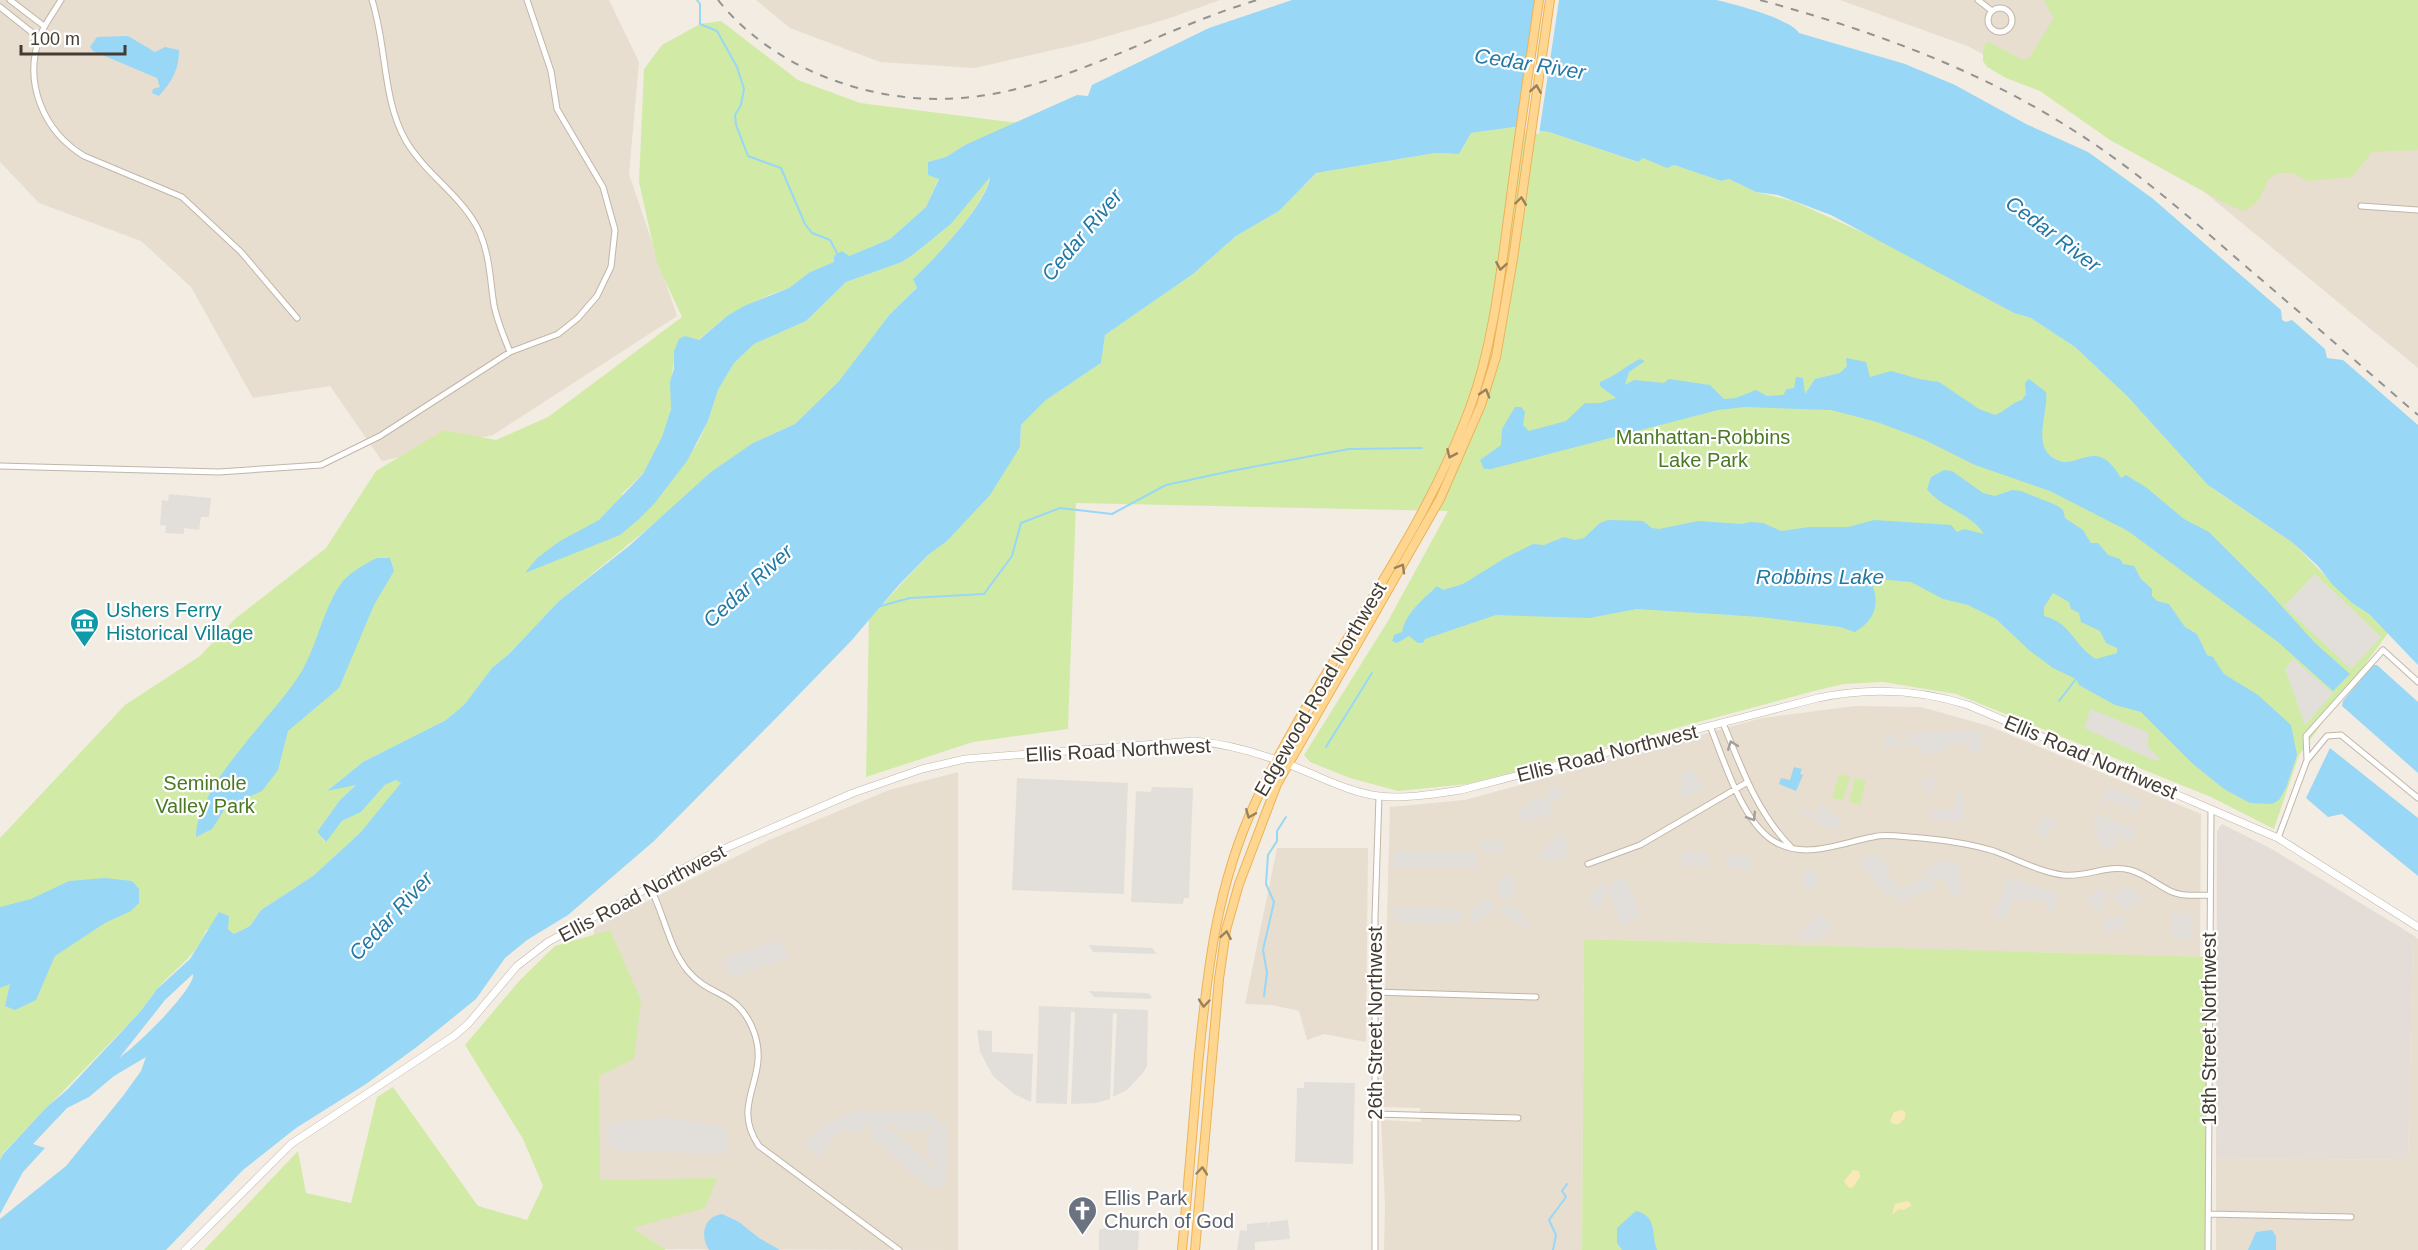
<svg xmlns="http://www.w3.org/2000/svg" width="2418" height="1250" font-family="Helvetica,sans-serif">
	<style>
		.residential { fill: #e7ded0 }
		.industrial { fill: #e4ddd7 }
		.green { fill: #d1eba7 }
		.sand { fill: #fbe8b9 }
		.parking { fill: #e2dfdb; fill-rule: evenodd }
		.water { fill: #98d7f5; fill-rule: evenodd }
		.pier { fill: #f3ece2 }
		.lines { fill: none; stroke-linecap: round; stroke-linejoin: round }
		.stream { stroke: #98d7f5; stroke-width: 2 }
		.minor-casing { stroke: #c1b6a7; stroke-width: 7 }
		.tertiary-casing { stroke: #c1b6a7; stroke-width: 8 }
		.primary-casing { stroke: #ecb357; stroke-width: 10 }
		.minor { stroke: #fff; stroke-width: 5 }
		.tertiary { stroke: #fff; stroke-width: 7 }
		.primary { stroke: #ffd68f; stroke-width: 8 }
		.rail { stroke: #939393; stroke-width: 2; stroke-dasharray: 8 8; stroke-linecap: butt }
		.oneway { stroke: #98815c }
		.oneway2 { stroke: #a29e98 }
		.labels { text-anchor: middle; stroke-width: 4.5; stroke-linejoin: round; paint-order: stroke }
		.park-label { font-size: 20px; fill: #4a7922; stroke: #fff }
		.culture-label { font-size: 20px; fill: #0d838f; stroke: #fff; text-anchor: start }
		.street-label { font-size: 20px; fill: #443c32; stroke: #fff }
		.worship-label { font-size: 20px; fill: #5b616d; stroke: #fff; text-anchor: start }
		.water-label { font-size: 21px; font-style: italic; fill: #2379a6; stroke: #fff }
	</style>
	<rect width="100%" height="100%" fill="#f3ece2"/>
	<path class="residential" d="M0,0H609L639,62L629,174L677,316L493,435L382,461L330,386L253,398L191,287L141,241L39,203L0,162Z
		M756,0H1220L1170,18L1088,42L975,68L880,62L790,28Z
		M1840,0H2418V368L2180,172L2055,94L1970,47Z
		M1854,706L1921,707L1989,726L2201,814L2200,957L1584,939L1582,1250H1384L1385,1204L1381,1120L1421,1122L1420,1108L1382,1107L1390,807L1465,800L1762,718Z
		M958,772V1250L590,1249L594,928L769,840L889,790Z
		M1277,848H1368L1366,1042L1324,1034L1307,1040L1299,1011L1272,1005L1245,1004Z
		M2413,935L2418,939V1250H2216V1158L2408,1160Z"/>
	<path class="industrial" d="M2222,824L2270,848L2413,935L2408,1160L2216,1158L2217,831Z"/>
	<path class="green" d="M2044,0H2418V150L2372,152L2352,177L2308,181L2293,173H2278L2268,180L2259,200L2245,211L2228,205L2110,140L2040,91L2006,78L1987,67L1983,61V50L1987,41L2023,60L2029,58L2052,21L2053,17Z
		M721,21L798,80L860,103L1018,123L965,145L946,157L928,162L939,178L926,207L890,239L810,272L789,288L769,295L727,316L698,340L685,337C667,360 675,380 671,407C668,426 654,462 642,475C635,482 627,488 621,495L659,496L697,444L708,421L718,390L734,363L754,344L806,321L846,282L902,262L914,254L951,224L990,175C987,204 935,258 913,279L917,288L890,314L839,381L795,424L753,443L559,601L509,654L492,668L464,705L446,720L363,762L328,790L357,784L340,800L317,832L325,842L342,821L361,812L385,785L396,780L402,783L360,833L313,876L261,910L250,926L234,934L228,929L206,930C196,957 175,968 157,989C151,996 145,1005 140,1012L3,1153L0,1160V838L125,705L200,656L236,618L326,548L376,471L444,430L496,440L548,417L682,317L657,263L639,182L644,69L662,45L700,24Z
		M1514,127L1549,132L1637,162L1643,158L1674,165L1721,181L1729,179L1756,192L1793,201L1893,246L2014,313L2031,318L2075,347L2127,396L2212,488L2293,543L2352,603L2369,614L2388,633L2299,755L2274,829L2211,797L1956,694L1883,682L1844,684L1814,691L1468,784L1398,791L1350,778L1310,762L1304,755L1388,621L1448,511L1076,503L1068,729L973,742L866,777L869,619L928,555L947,541L1020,448L1021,425L1046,400L1101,363L1105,335L1193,274L1236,236L1279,211L1316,173L1435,153L1459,154L1471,133Z
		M1839,774L1850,777L1843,800L1832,798Z
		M1855,778L1866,781L1860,805L1849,802Z
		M610,930L641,1000L634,1059L599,1076L600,1180L717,1178L705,1208L633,1228L666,1250H204L298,1151L306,1193L351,1203L377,1097L393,1087L478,1206L527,1220L543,1186L523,1139L465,1045L520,980L555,946Z
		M1584,939L2210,957L2208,1250H1582Z"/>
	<path class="sand" d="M1902,1110L1905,1112V1118L1899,1124H1893L1890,1121L1894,1112Z
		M1853,1170L1859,1171L1860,1177L1853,1187L1849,1188L1844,1181Z
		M1908,1201L1912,1205L1904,1210L1899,1209L1892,1215L1895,1204Z"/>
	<path class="parking" d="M169,494L211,498L209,517H201L199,530L184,528V534L165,533L166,526L160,525L162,500L168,501Z
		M2315,574L2381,637L2351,669L2284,606Z
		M2293,659L2333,693L2305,725L2285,669Z
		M2091,709L2149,733L2147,746L2161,760H2153L2084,728Z
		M1981,730L1982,751H1970V744L1947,745L1946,752L1920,753V746L1885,747L1884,734H1897L1898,741H1907V733Z
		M1691,769L1703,787L1684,799L1677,788L1684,784L1679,776Z
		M1922 784a7 7 0 1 1 14 0a7 7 0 1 1-14 0Z
		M1017,778L1128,783L1124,894L1012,890Z
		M1553,786L1564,792L1558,802L1553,799L1549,804L1553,808L1549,814L1542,819L1540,816L1524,824L1517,812L1538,796L1544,800Z
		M2107,786L2142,800L2137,812L2107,799L2104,806L2100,804Z
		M1152,787L1193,788L1189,898H1184L1183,904L1131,902L1136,791L1151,792Z
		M1956,793H1964V821L1931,820L1932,809L1956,810Z
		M1820,804L1829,806L1828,813L1840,817L1837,830L1817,825L1818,819L1799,814L1800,810L1818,814Z
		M2097,814L2136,830L2132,842L2117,836L2112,851L2099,847L2102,839L2094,835L2098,827L2092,825Z
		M2042,817L2056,821L2047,837L2036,834Z
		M1562,833L1570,851L1559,861L1553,858L1551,861L1539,857L1550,842Z
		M1501,840V853L1482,852L1481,841Z
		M1393,852H1475L1478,854V868H1393Z
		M1682,852L1709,854L1708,867L1681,865Z
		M1870,852L1873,856L1877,853L1890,867L1885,872L1901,890L1927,878L1924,870L1949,859L1951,864L1956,862L1962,874L1957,877L1964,892L1953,898L1942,876L1933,880L1936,887L1901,901L1893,894L1890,897L1858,863Z
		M1726,855L1751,856L1750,869L1725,868Z
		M1803,869H1817V889H1803Z
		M1501,875L1515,877L1512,900L1496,896Z
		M2008,876L2059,894L2052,914L2047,912L2049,905L2030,898L2027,902L2014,898L2005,920L1994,916Z
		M1626,877L1640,916L1621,925L1608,888L1613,886L1612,882Z
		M1605,884L1608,895L1601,898L1603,905L1592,908L1588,895L1594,893L1593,888Z
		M2124,887L2130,891L2134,888L2141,899L2125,910L2113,895Z
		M2104,888L2109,895L2102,899L2106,905L2096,911L2086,896Z
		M1486,898L1496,907L1474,923L1470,911Z
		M1504,904L1524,913L1522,918L1530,922L1527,928L1499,914Z
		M1394,907L1458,909L1461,910V924L1394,922Z
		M2172,911L2193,916L2192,939L2171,938Z
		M1821,913L1833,926L1813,943L1810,939L1806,942L1798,933Z
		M2125,916L2124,929L2103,931L2105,918Z
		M776,940L778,945L783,944L788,958L733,978L728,973L723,959Z
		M1089,945L1152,948L1157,954L1093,952Z
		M1089,991L1148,993L1152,997L1149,999L1094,997Z
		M1039,1006L1148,1010L1147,1066L1143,1073L1127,1090L1113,1097L1117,1014L1113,1013L1110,1099L1096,1103L1071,1104L1075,1012H1071L1067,1104L1036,1103Z
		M977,1030L992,1031V1052L1033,1054L1031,1102L1014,1094L993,1076L980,1052Z
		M1304,1082L1355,1083L1353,1164L1295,1162L1297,1088H1304Z
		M858,1110L936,1113V1119L941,1123H947V1172L941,1174L947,1180L943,1186L940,1185L937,1190L918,1179L872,1137L874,1128L867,1124H864L865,1129L848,1134L846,1129L829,1138L832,1143L818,1157L803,1144L824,1124ZM891,1125H897V1131L925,1132L926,1126L932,1128L933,1134H928V1157L934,1158L932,1168H926L929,1163L893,1130L888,1133L886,1127Z
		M664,1117L726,1127L727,1153L622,1152L608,1145L606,1133L611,1123Z
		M1288,1220L1290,1239L1255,1242V1250H1237L1240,1230L1247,1231V1224L1268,1222L1269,1227L1270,1222Z
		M1105,1228L1139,1231L1138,1250H1099V1230Z"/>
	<path class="water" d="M1292,0H1716C1734,4 1791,19 1799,33L1905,64L1955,85L2026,124L2088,152L2152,198L2281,310L2282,320L2286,322L2292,320L2325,349L2327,358L2343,360L2418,425V665L2369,614L2352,603L2332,584L2318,566L2293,543L2208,485L2127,396L2075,347L2031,318L2014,313L1831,215L1778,195L1756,192L1729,179L1721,181L1674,165L1667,168L1643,158L1638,162L1549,132L1514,127L1471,133L1459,154L1435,153L1316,173L1279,211L1236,236L1193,274L1105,335L1101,363L1046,400L1021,425L1020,447L990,495L947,541L928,555L898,586L851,641L783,711L654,841L568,915L527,940L505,958L476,999L418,1046L366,1084L296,1128L243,1170L166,1250H0V1219L66,1166L123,1096L141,1071L146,1057L114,1076L89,1097L67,1108L33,1144L45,1148L23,1172L0,1214V1160L3,1154L47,1107L68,1089L140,1012L157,989L190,959L219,912L229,916L228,929L234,934L250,926L261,910L313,876L360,833L401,783L396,780L385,785L361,812L342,821L326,842L317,832L340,800L356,785L327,791L363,762L446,720L464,705L492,668L509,654L559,601L629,546L711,472L753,443L795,424L839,381L890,314L917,288L913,279C934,259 987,204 990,177L951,224L914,254L902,262L846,282L806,321L754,344L734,363L718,390L708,421L687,461L654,504L639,519L620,535L525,573L537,558L560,541L599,520L643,474L662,437L671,409L670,382L674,369V351L679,339L685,336L699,340L727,316L744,306L789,288L810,272L834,262V256L842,251L849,256L890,239L926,207L939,179L928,175V162L946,157L965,145L1077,95L1088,96L1092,85L1209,28ZM193,974C196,988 136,1047 120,1057L165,1000Z
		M128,36L155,52L165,47L179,50C179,70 172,81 159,96L152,93L153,89L160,87L157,78L93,51L90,47L97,37Z
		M1846,358L1866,362L1870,377L1891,371L1919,379L1939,382L1979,409L1995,415C2006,411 2011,403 2022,400L2026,394L2025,383L2029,379L2046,392C2049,413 2030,448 2057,460C2079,470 2096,435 2121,478L2126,475L2147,488L2184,519L2209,532L2268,591L2315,643L2350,674L2333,691L2278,642L2128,531L2050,491L1975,465L1925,440L1877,422L1831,410L1745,407L1718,410L1491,469H1484L1480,460L1501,445L1502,429L1515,407H1521L1525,412L1523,425L1529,431L1566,421L1585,403H1600L1616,398L1600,386V382C1616,376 1625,366 1640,359L1645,361L1629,372L1625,385L1634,380L1664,383L1669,379L1710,385L1724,399L1736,398L1756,390L1767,396L1783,395L1787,389L1794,388L1796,377L1803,378L1805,394L1815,379L1840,373L1847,366Z
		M1944,470L1952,471L1983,493L1995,496L2012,490L2021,491L2056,505L2063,510L2065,518L2083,530L2091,543H2098L2108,555L2120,559L2123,564L2134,566L2141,579L2152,589V596L2157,601L2169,604L2185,627L2197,634L2207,655L2213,657L2224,674L2258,695L2291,725L2297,755L2286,788L2279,800L2272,804L2250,803L2224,789L2193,764L2141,712L2115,705L2079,685L2076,679L2053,668L2029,650L1996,619L1968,605L1943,599L1911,582L1878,579L1873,587C1880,607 1873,621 1855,632L1840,627L1761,617L1637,609L1589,618L1496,615L1425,639L1423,643H1418L1409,636L1397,643L1392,641L1394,635L1402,632C1406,612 1423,600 1437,586L1443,590L1463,584L1505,558L1533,544L1544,545L1564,537L1575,540L1584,538L1600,523L1608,520L1643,521L1652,528L1659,529L1698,521L1742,524L1750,522L1763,523L1781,531L1809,527H1848L1874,520L1951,525L1957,532L1964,529L1984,534C1971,513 1941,508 1927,489L1931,477ZM2053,593L2069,602L2071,609L2079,613L2081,622L2100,631L2106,643L2117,648V653L2096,659C2072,644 2073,624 2044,616V607Z
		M377,558H390L394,571L374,605L339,688L288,731L278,770L262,791L226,807L212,829L196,837C197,782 276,716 303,669C318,642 324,606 343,581C352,571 365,564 377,558Z
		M2373,665H2377L2418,702V773L2342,706L2343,701Z
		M2330,748L2418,818V876L2342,814L2328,817L2306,798Z
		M1794,767L1802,769L1800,774L1803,775L1796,791L1779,784L1781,778L1790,780Z
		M105,878L132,881L139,889V903L131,911L105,923L55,956L36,1000L15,1010L5,1006L10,984L0,988V907L31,899L69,881Z
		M1636,1211C1658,1216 1651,1235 1657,1250H1622L1617,1243V1228Z
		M722,1214L739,1222L759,1238L780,1250H709C700,1236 703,1217 722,1214Z
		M2272,1230L2276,1236V1250H2248L2256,1232Z"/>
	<path class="pier" d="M1535,0H1559L1539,134L1516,130Z"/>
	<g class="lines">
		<path class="stream" d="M697,0L700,4V24L717,31L737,67L744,89L741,105L735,115L736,125L748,156L781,168L805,224L812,233L830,240L838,255
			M877,607L910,598L984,594L1012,556L1021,523L1060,508L1112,514L1166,485L1231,471L1349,449L1422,448
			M2059,701L2076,679
			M1326,747L1372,673
			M1264,996L1267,973L1263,950L1274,902L1266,884L1268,855L1277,841V831L1286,817
			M1553,1250L1556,1235L1549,1220L1566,1197L1562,1191L1567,1184"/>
		<defs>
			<path id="minor" d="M10,0L44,26
				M61,0C54,12 45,23 40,36C23,82 43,131 84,156L182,197L241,252L297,318
				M372,0C387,46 382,99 406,141C427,176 464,197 480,233C490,257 490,280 494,305C497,321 504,337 510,352
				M1978,0L1992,11
				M0,7L39,38
				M1988 20a12 12 0 1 1 24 0a12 12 0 1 1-24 0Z
				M2361,206L2418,210
				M0,466L219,472L321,465L380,436L510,352L558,334L578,318L597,296L611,267L615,230L603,187L557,109L551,71L527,0
				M1723,723C1741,767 1757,813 1791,847
				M1710,726C1724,760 1741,819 1772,840C1804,861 1840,843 1873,837C1885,834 1897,836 1909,837C1938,839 1967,843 1994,851C2016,859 2040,872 2063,875C2086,878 2107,864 2130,870C2145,874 2156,884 2170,891C2182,897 2197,895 2210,895
				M2308,759L2327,736L2341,735L2418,798
				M2278,838L2307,760L2306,736L2383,650L2418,682
				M1588,864L1640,845L1746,783
				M650,887C664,914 669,948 688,971C711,999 738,989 754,1032C771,1079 729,1102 759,1146L899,1250
				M1375,992L1536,997
				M1375,1114L1518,1118
				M2208,1214L2351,1217
				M1375,1250V917L1379,796
				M2208,1250L2211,809"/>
			<path id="tertiary" d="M185,1250L291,1144L454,1036L468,1024L517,966L548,942L705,857L853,793L922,769L965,759L1194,741C1232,744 1266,755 1300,769C1325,779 1352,793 1379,796C1406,799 1435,794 1461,790L1818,698C1869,687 1918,689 1968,705L2278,838L2418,927"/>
			<path id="primary" d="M1182,1250C1188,1188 1193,1127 1198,1065C1207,974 1216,885 1256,801C1320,665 1419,547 1471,405C1494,341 1501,270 1510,204C1519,136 1529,68 1539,0
				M1195,1250L1219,979L1226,930L1239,884L1277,784L1440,499L1481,405L1496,357L1513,259L1550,0"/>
		</defs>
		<use href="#minor" class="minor-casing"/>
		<use href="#tertiary" class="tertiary-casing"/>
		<use href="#primary" class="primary-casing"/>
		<use href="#minor" class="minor"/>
		<use href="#tertiary" class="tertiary"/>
		<use href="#primary" class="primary"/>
		<path class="rail" d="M718,0C747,37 792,66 836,81C998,138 1110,45 1257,0
			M1760,0C1866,29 1971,66 2065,125C2130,165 2186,214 2243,264C2302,314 2360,365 2418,415"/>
	</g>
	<defs><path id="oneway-chevron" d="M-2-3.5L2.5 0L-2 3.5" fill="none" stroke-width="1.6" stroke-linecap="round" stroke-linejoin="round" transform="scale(1.5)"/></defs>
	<g class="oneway">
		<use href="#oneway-chevron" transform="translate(1536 89) rotate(-81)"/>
		<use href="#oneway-chevron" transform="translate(1521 201) rotate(-83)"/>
		<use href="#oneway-chevron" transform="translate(1501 266) rotate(100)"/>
		<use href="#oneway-chevron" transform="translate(1485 393) rotate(-73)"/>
		<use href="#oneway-chevron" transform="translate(1451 454) rotate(114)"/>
		<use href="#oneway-chevron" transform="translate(1401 568) rotate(-60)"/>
		<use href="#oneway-chevron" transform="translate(1250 814) rotate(112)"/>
		<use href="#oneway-chevron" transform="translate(1226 935) rotate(-80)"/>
		<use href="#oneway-chevron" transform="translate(1204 1003) rotate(95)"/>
		<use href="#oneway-chevron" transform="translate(1202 1171) rotate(-85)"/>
	</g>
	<g class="oneway2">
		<use href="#oneway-chevron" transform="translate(1732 745) rotate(-111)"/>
		<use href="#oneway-chevron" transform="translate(1752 817) rotate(58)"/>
	</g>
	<defs>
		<symbol id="museum-pin" viewBox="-11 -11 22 30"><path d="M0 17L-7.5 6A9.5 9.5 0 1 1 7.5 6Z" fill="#0f9aa8" stroke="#fff"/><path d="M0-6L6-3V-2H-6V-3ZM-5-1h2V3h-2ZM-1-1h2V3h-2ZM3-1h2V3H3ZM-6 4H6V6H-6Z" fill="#fff"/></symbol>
		<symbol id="church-pin" viewBox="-11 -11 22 30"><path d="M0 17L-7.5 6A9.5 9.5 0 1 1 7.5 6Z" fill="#6b7280" stroke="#fff"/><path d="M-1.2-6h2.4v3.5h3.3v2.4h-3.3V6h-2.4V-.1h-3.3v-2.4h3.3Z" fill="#fff"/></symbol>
	</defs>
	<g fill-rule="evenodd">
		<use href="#museum-pin" x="68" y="606" width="33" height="45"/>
		<use href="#church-pin" x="1066" y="1194" width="33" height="45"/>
	</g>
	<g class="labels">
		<g class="park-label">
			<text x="1703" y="444">Manhattan-Robbins<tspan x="1703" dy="23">Lake Park</tspan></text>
			<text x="205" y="790">Seminole<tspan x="205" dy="23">Valley Park</tspan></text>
		</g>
		<g class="culture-label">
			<text x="106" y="617">Ushers Ferry<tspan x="106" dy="23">Historical Village</tspan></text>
		</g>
		<g class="street-label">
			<text transform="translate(1320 689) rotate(-60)" y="7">Edgewood Road Northwest</text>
			<text transform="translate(1118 750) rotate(-3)" y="7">Ellis Road Northwest</text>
			<text transform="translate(1607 753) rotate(-14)" y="7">Ellis Road Northwest</text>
			<text transform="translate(2091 757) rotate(23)" y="7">Ellis Road Northwest</text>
			<text transform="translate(642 893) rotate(-28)" y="7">Ellis Road Northwest</text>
			<text transform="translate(1375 1023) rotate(-90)" y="7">26th Street Northwest</text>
			<text transform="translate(2209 1029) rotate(-90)" y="7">18th Street Northwest</text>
		</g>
		<g class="worship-label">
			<text x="1104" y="1205">Ellis Park<tspan x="1104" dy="23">Church of God</tspan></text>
		</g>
		<g class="water-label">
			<text transform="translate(1530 64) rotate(9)" y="7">Cedar River</text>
			<text transform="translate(2053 234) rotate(37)" y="7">Cedar River</text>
			<text transform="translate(1082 235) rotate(-50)" y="7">Cedar River</text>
			<text x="1820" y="584">Robbins Lake</text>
			<text transform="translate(748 586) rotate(-42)" y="7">Cedar River</text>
			<text transform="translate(391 916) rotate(-47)" y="7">Cedar River</text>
		</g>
	</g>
	<path d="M21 45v9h104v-9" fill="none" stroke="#443c32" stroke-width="3"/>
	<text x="30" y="45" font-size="18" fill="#443c32" stroke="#ffffff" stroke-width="4.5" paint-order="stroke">100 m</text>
</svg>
